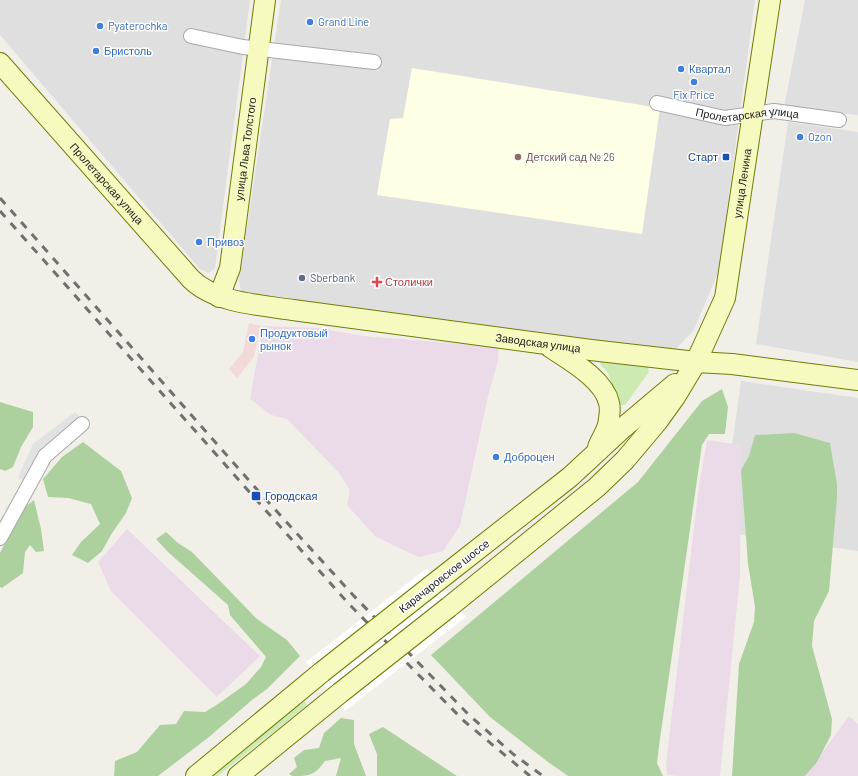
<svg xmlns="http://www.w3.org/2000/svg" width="858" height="776" font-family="Barlow,sans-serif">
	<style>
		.residential { fill: #e0dfdf }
		.commercial { fill: #f2dad9 }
		.industrial { fill: #ebdbe8 }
		.education { fill: #ffffe5 }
		.grass { fill: #cdebb0 }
		.forest { fill: #add19e }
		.parking { fill: #e2e2e2 }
		.pier { fill: #fff }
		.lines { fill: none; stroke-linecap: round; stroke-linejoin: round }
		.street-casing { stroke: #a9a9a9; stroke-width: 16 }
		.secondary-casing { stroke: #707d05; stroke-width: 22 }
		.street { stroke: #fff; stroke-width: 14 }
		.secondary { stroke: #f7fabf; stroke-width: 20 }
		.rail { stroke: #707070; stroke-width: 3; stroke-dasharray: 8 8; stroke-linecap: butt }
		.secondary-bridge-casing { stroke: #707d05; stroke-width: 22; stroke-linecap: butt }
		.secondary-bridge { stroke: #f7fabf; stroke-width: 20 }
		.shop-dot { fill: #3f7fe0; stroke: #fff; stroke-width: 1.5 }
		.education-dot { fill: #8d6e63; stroke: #fff; stroke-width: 1.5 }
		.transit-dot { fill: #1a4fb4; stroke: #fff; stroke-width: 1.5 }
		.service-dot { fill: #5c6f8a; stroke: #fff; stroke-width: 1.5 }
		.health-dot { fill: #e0444e; stroke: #fff; stroke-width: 1.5 }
		.labels { text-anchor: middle; stroke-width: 3; stroke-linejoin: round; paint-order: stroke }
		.shop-label { font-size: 11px; fill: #366cbe; stroke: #fff; text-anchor: start }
		.street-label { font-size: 11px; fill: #222; stroke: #fff }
		.education-label { font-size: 11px; fill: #785e54; stroke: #fff; text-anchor: start }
		.transit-label { font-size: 11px; fill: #164399; stroke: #fff; text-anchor: end }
		.service-label { font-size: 11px; fill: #4e5e75; stroke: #fff; text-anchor: start }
		.health-label { font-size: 11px; fill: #be3a42; stroke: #fff; text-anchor: start }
	</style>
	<rect width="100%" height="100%" fill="#f2efe9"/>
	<path class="residential" d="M0,0H250L215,268L209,273L200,269L0,35Z
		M281,0H755L719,270L694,330L676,349L265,302L241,292L239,280Z
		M805,0H858V115L784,107Z
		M788,122L858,132V362L756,344Z
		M741,381L858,398V551L720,532Z"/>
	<path class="commercial" d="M249,323L261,326L254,357L237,378L229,369L243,352Z"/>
	<path class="industrial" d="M263,326L318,328L364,336L499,347L498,361L488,396L460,526L443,551L419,557L403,550L375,536L347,505L350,490L339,473L287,419L271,415L250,399Z
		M707,440L741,445L740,576L720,776H679L667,775L666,764L699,485Z
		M127,529L260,656L217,697L111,591L98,562Z
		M849,716L858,724V776H805Z"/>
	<path class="education" d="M412,68L660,108L642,234L377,195L390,119L403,118Z"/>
	<path class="grass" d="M601,359L648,367L649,372L625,405H619L608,373L600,364Z
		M303,699L307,705L218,776H208Z"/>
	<path class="forest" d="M722,389L728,407L725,434H709L702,445L659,746L657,763L663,776H568L548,762L490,717L431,655L638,482L702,401Z
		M0,402L33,412V427L21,447L13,467L5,471L0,469Z
		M794,433L830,443L837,484V498L829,591L814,621L812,646L832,719L831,735L817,762L805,776H732L739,664L754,622L755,607L748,564L741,470L749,456L755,435Z
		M83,442L121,471L132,498L126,513L112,533L102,551L88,563L72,555L81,542L100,524L91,504L68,498L48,497L43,479L62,457Z
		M34,500L41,529L44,551L36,552L30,545L25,552L23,573L2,588L0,587V553L22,509Z
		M166,532L178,543L192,552L257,619L287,640L300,656L267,689L252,700L209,737L158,776H114L115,761L137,752L160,725L176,724L184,711L205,712L218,704L246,684L261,667L266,657L230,615L228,605L168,552L156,539Z
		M341,718L354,720V744L366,776H336L341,758L325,761C314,776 310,776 292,776L289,774L297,767L294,758L304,750L319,748L324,733Z
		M383,727L457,776H377V754L369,734Z"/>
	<path class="parking" d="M75,412L82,419L27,483L18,477L33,444Z"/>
	<path class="pier" d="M427,568L466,617L345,711L306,662Z"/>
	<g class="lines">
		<defs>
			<g id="street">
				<path d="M191,36L243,47L374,62"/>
				<path id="s1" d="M657,103L725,118L774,111L839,120"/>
				<path d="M0,538L45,456L82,424"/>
			</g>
			<g id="secondary">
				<path id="s2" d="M0,63L191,279C215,303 260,305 293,310L591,350L696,362L732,364L858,380"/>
				<path id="s3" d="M219,297L230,268L265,0"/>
				<path d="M550,347C569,360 604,379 609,403C611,409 609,419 608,425C606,432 601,440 598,447"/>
				<path d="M431,586L570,477L624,427L675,384"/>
				<path id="s4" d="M449,607L597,487L625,460L657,422L675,397L696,362L725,298L770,0"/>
				<path d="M196,776L322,672"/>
				<path d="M238,776L340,693"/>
			</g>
		</defs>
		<use href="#street" class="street-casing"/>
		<use href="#secondary" class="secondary-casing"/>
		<use href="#street" class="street"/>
		<use href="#secondary" class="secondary"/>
		<path class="rail" d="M0,198L260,493L353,595L468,714L513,754L543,776
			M0,211L348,603L464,721L530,776"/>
		<defs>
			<path id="secondary-bridge" d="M322,672L431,586
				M340,693L449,607"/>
		</defs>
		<use href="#secondary-bridge" class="secondary-bridge-casing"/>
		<use href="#secondary-bridge" class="secondary-bridge"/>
	</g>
	<g class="shop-dot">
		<circle cx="310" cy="22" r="4"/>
		<circle cx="100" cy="26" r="4"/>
		<circle cx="96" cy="51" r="4"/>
		<circle cx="681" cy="69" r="4"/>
		<circle cx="694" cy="82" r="4"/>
		<circle cx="800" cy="137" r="4"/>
		<circle cx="199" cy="242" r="4"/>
		<circle cx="252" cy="339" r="4"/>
		<circle cx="496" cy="457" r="4"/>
	</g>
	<circle class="education-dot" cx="518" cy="157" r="4"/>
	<g class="transit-dot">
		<rect x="722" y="153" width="8" height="8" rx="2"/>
		<rect x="251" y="491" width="10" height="10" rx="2"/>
	</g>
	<circle class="service-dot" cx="302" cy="278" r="4"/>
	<path class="health-dot" d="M375 276h4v4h4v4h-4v4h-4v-4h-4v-4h4z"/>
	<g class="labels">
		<g class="shop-label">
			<text x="318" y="26">Grand Line</text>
			<text x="108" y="30">Pyaterochka</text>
			<text x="104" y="55">Бристоль</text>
			<text x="689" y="73">Квартал</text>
			<text x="694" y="99" text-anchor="middle">Fix Price</text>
			<text x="808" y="141">Ozon</text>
			<text x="207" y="246">Привоз</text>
			<text x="260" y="337">Продуктовый<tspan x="260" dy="13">рынок</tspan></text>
			<text x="504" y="461">Доброцен</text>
		</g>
		<g class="street-label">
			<text dy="4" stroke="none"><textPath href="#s1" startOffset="92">Пролетарская улица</textPath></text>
			<text dy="4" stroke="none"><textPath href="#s3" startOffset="151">улица Льва Толстого</textPath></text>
			<text dy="4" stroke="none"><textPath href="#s2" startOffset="161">Пролетарская улица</textPath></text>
			<text dy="4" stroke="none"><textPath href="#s4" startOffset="537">улица Ленина</textPath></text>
			<text dy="4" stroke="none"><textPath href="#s2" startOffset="644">Заводская улица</textPath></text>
			<text transform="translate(444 576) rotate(-38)" y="4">Карачаровское шоссе</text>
		</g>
		<g class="education-label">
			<text x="526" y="161">Детский сад № 26</text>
		</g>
		<g class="transit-label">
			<text x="718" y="161">Старт</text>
			<text x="265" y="500" text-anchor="start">Городская</text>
		</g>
		<g class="service-label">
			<text x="310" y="282">Sberbank</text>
		</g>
		<g class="health-label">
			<text x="385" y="286">Столички</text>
		</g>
	</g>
</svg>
